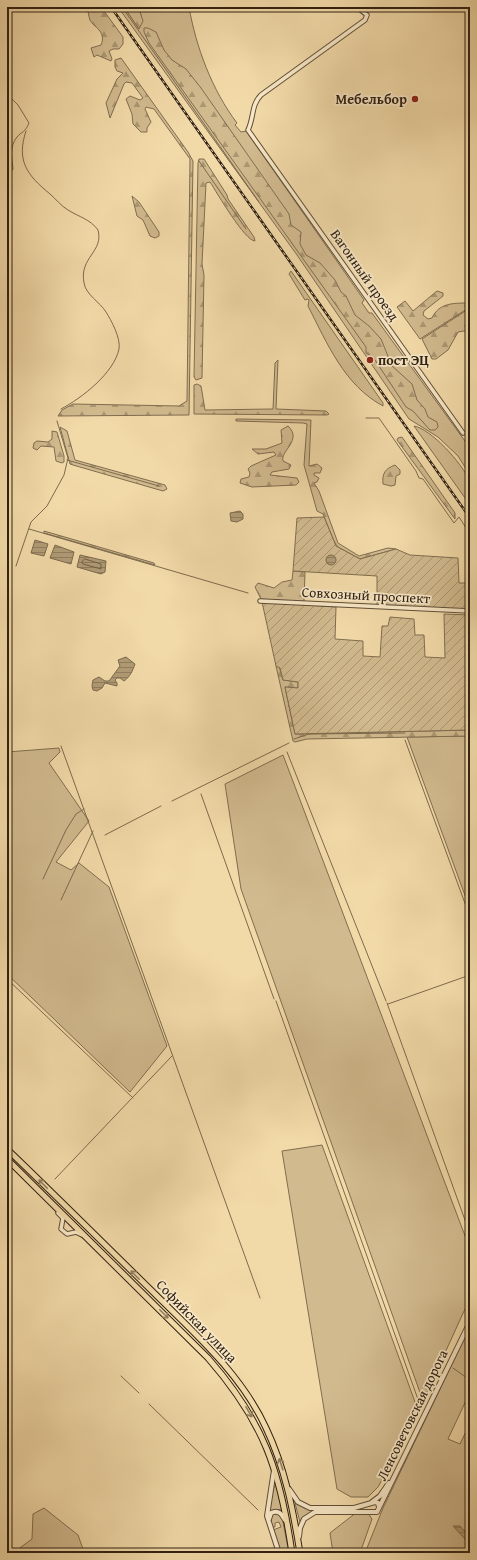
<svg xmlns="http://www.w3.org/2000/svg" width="477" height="1560" font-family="'Gentium Book Plus',serif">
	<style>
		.green { fill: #d1ba8e; stroke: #806d50 }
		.forest { fill: url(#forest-firs); stroke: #806d50 }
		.garden { fill: url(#garden-furrows); stroke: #806d50 }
		.water { fill: url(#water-rules); stroke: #7c6a4d }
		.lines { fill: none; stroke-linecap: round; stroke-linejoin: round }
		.shore { stroke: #705e44; stroke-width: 1 }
		.stream { stroke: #7c6a4d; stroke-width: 1 }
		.minor-casing { stroke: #604e38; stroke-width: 5.5 }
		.tertiary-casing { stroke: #604e38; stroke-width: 6 }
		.primary-casing { stroke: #2f2012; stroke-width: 7 }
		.minor { stroke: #f7e7c6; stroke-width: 3.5 }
		.tertiary { stroke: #f7e7c6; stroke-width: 4 }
		.primary { stroke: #f2daa8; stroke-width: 5 }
		.rail-casing { stroke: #2f2012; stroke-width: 2.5 }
		.rail { stroke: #f7e7c6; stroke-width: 1; stroke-dasharray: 3; stroke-linecap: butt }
		.oneway { stroke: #907d5d }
		.poi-dot { fill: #8f2418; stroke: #f7e7c6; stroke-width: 1.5 }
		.labels { text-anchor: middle; stroke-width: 3.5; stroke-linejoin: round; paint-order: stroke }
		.poi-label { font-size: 14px; font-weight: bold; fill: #2f2012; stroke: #f7e7c6; text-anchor: end }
		.street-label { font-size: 14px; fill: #2f2012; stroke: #f7e7c6 }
	</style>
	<defs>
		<pattern id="forest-firs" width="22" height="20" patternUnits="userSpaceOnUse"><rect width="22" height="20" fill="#d1ba8e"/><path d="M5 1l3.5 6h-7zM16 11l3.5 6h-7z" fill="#aa9773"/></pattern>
		<pattern id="garden-furrows" width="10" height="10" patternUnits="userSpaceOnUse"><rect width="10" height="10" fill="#d1ba8e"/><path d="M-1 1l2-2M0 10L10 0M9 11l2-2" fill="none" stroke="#aa9773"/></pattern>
		<pattern id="water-rules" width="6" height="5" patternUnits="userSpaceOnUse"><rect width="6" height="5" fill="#b09b75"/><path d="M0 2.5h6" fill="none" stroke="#907e5f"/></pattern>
	</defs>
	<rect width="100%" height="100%" fill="#f2daa8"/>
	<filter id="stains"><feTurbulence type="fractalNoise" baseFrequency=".005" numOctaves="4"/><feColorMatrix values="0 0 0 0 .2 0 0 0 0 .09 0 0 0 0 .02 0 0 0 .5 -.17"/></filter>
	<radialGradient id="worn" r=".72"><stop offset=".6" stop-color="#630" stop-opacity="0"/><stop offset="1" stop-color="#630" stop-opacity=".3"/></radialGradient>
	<path class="green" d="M118,7H124L139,29L141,15L139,9L136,7H189C196,47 212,90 237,123L235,125L241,132L246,131L364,300L362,303L369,313H372L470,448V475L458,456L438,437L409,419L297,255Z
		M291,271L383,403V406C344,385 327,343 308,306L309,300L308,299L305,300L289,274Z
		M414,426C431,429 462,463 469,480C472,486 470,497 470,505Z
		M470,736V909L407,737Z
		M59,748L60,752L49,763L89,821L56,862L71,870L79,863L109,887L167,1046L130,1092L7,974V752Z
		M283,755L470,1249V1298L423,1401L241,889L225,784Z
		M322,1145L419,1413L378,1487L368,1497H351L337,1489L282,1151Z
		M470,1332V1392L448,1439L460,1444L470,1423V1538L464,1530L460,1531L465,1539L470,1553H365L383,1508L467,1333Z
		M276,1485L282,1509L271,1511L269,1508L274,1487Z
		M295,1503L308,1509H317L300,1522Z
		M44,1508L78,1535L83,1549L81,1553H18L17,1550L32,1539L33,1514Z
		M357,1512L368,1513L372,1519L360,1553H333L330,1533Z
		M276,1513L282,1517L289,1553H280L273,1530L281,1527L279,1522L275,1523V1527H272L271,1518L273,1514Z"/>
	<path class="forest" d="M86,7H101L123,37V44L119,49H113L109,51L112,59L111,61L97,55L94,57L91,48L101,45C107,31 93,27 90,20C88,15 89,11 86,7Z
		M124,7L139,9L143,21L139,29Z
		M144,28H148L156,32L164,50L172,60L186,69L201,88L289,214L291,225L301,232L300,244L306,255L320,263L335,280L341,292L346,296L355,315L369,326L381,339L392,366L412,384L417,400L425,409L428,417L437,422L438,427L435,430H430L413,411L406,407L373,357L366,353V347L149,43L144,32Z
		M121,58L188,152L193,161L189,415H187L58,416L62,410L73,404L179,406L187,401L190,159L154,109L146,107L145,109L151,122L147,128V132H141L133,124L132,114L126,99L130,96L140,100L143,98L132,83L126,82L124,84L110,118L106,103L117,79L123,73L117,71L115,67V60Z
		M199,159H204L227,195L228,199L254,237L255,241C245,241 217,193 210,182L206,183L202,264L204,275L202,378L196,380L194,377L198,163Z
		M132,196L139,202L159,232V236L155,238L150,236L143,220L137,216Z
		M437,291L443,293V296L424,311L423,315L428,319L432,318C439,303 453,303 469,303L470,307L420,339L397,307L405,301L413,311Z
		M470,308V330L458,332L448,350L436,359H432L422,339Z
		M278,360L276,409L326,411L329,414L327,415L194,414V385L197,384L201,386L205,410L273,409L275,363Z
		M236,419L311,420L309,466L317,464L322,468L320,473H314V475L319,478L317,482L314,483L319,491L338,543L359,556L388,548L396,549L360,559L336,546L323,514L317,511L304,465L307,424L303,423L236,421Z
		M288,426C303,440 280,451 283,461L291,465L289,469L272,472L270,475L297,478L299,482L296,485L252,487L240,483L241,479L249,477L250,473L248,469L251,466L276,455L274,452L258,454L252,449H266L282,443L281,430Z
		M60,427L67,431L75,460L165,485L167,489L163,491L73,465L70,464Z
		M52,431L57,432L64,456V462L62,463L56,461L54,447L41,446L37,450L33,448L34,443L37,441L48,442L52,439Z
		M402,437L455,513V519L397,440L398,438Z
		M395,465L400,470V474L396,476L395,485L391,486L383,484C382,473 385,469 395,465Z
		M44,531L154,563L155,565L44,533Z
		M293,571L305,572L304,602L261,599L255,587L258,583L274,588L282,582L292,580Z
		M276,666H279L283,680L298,682V688L285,687L295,734L470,730V736L307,739L295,742L293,741Z"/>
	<path class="garden" d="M324,517L336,546L360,559L396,549L410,555L458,558L459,583H470V610L377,605V576L293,571L297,518Z
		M262,602L336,607L335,639L363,641V656L380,657L382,626H388L390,617L414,619L415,635H424L425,657L445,658L444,614L470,615V730L295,734L285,687L298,688V682L283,680L280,668L276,666Z"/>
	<path class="water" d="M240,511L243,514V519L237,522L231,521L230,513Z
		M35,540L48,544L44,556L31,553Z
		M55,545L74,552L71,564L50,558Z
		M326 560a5 5 0 1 1 10 0a5 5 0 1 1-10 0Z
		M80,555L106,561L105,572L101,574L77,567Z
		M126,657L135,664C133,670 130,677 124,681L120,678H117L115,680L117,683V686L105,683L102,688L97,691L93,690L92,686L93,680L99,677L105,681H109L120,666L118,660Z
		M453,1526H460L470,1538V1550L465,1539Z"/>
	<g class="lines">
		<path class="shore" d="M85,559L101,564V569L83,564L82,562Z"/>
		<path class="stream" d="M122,7L259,202
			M7,94L18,105L29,123C25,133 22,131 17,137C9,147 12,158 13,169L7,177
			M26,131C16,161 27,175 50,194C56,199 61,206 68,210C79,217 90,219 98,230C104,252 79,257 84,283C86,295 100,302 106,312C111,320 121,338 119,349C114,373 82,398 61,409
			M199,161L246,229
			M366,418H379L416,471L419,478L423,479L454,523L459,517L470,534
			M67,460L159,486
			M29,529L248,593
			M16,566L31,522L47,506L64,475L68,458L57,421
			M294,739L309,734L405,733
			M405,740L470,917
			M61,746L260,1298
			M287,752L386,1001
			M201,794L274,999
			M172,801L289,743
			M105,835L161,806
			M43,879L66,830L76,814L84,809
			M61,900L93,831
			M7,979L133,1098
			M276,1001L420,1405
			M387,1003L470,1234
			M388,1004L470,975
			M55,1179L172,1056
			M453,1368L470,1380
			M121,1376L139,1393
			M149,1404L258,1510"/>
		<defs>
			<path id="minor" d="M357,7L367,15L365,20L261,95C251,105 254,118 248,130L463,433
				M260,601L470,611
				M58,1213L63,1218L61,1229L67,1234L76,1232L82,1235"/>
			<path id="tertiary" d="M274,1470L267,1516L279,1553
				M289,1489L298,1502L310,1508H354L375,1502L378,1503L379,1507
				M372,1502L380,1496L389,1483
				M269,1519L271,1513C279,1509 282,1515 285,1520
				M299,1537L300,1528L304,1519L315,1512H377L470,1322"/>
			<path id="primary" d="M7,1149C55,1195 102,1242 150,1289C192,1331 241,1373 266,1428C285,1468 293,1509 300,1553
				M7,1159L208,1358C264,1422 280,1470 292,1553"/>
		</defs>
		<use href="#minor" class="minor-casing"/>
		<use href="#tertiary" class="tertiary-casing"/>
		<use href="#primary" class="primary-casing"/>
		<use href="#minor" class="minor"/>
		<use href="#tertiary" class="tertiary"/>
		<use href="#primary" class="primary"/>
		<defs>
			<path id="rail" d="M111,7L470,518"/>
		</defs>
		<use href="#rail" class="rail-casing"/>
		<use href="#rail" class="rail"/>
	</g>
	<defs><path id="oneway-shaft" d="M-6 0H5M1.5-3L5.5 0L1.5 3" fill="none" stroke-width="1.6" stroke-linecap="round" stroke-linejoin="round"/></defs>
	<g class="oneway">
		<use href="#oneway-shaft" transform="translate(43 1184) rotate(-135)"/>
		<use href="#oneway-shaft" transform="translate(135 1275) rotate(-135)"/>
		<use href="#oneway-shaft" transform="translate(164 1314) rotate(45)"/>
		<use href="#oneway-shaft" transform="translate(249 1412) rotate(60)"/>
		<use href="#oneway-shaft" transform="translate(281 1464) rotate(-108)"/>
	</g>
	<g class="poi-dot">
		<circle cx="415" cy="99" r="4"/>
		<circle cx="370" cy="360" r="4"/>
	</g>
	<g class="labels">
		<g class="poi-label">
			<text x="407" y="104">Мебельбор</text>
			<text x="378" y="365" text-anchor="start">пост ЭЦ</text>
		</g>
		<g class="street-label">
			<text transform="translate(365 275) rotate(55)" y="5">Вагонный проезд</text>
			<text transform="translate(366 595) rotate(3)" y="5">Совхозный проспект</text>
			<text transform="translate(197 1321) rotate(46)" y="5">Софийская улица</text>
			<text transform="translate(412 1415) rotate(-64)" y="5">Ленсоветовская дорога</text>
		</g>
	</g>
	<rect width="477" height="1560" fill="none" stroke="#f2daa8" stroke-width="24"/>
	<rect x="8" y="8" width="461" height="1544" fill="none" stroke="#2f2012" stroke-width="2"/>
	<rect x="12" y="12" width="453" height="1536" fill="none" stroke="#2f2012"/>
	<rect width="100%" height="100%" filter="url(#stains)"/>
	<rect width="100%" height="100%" fill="url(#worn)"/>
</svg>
